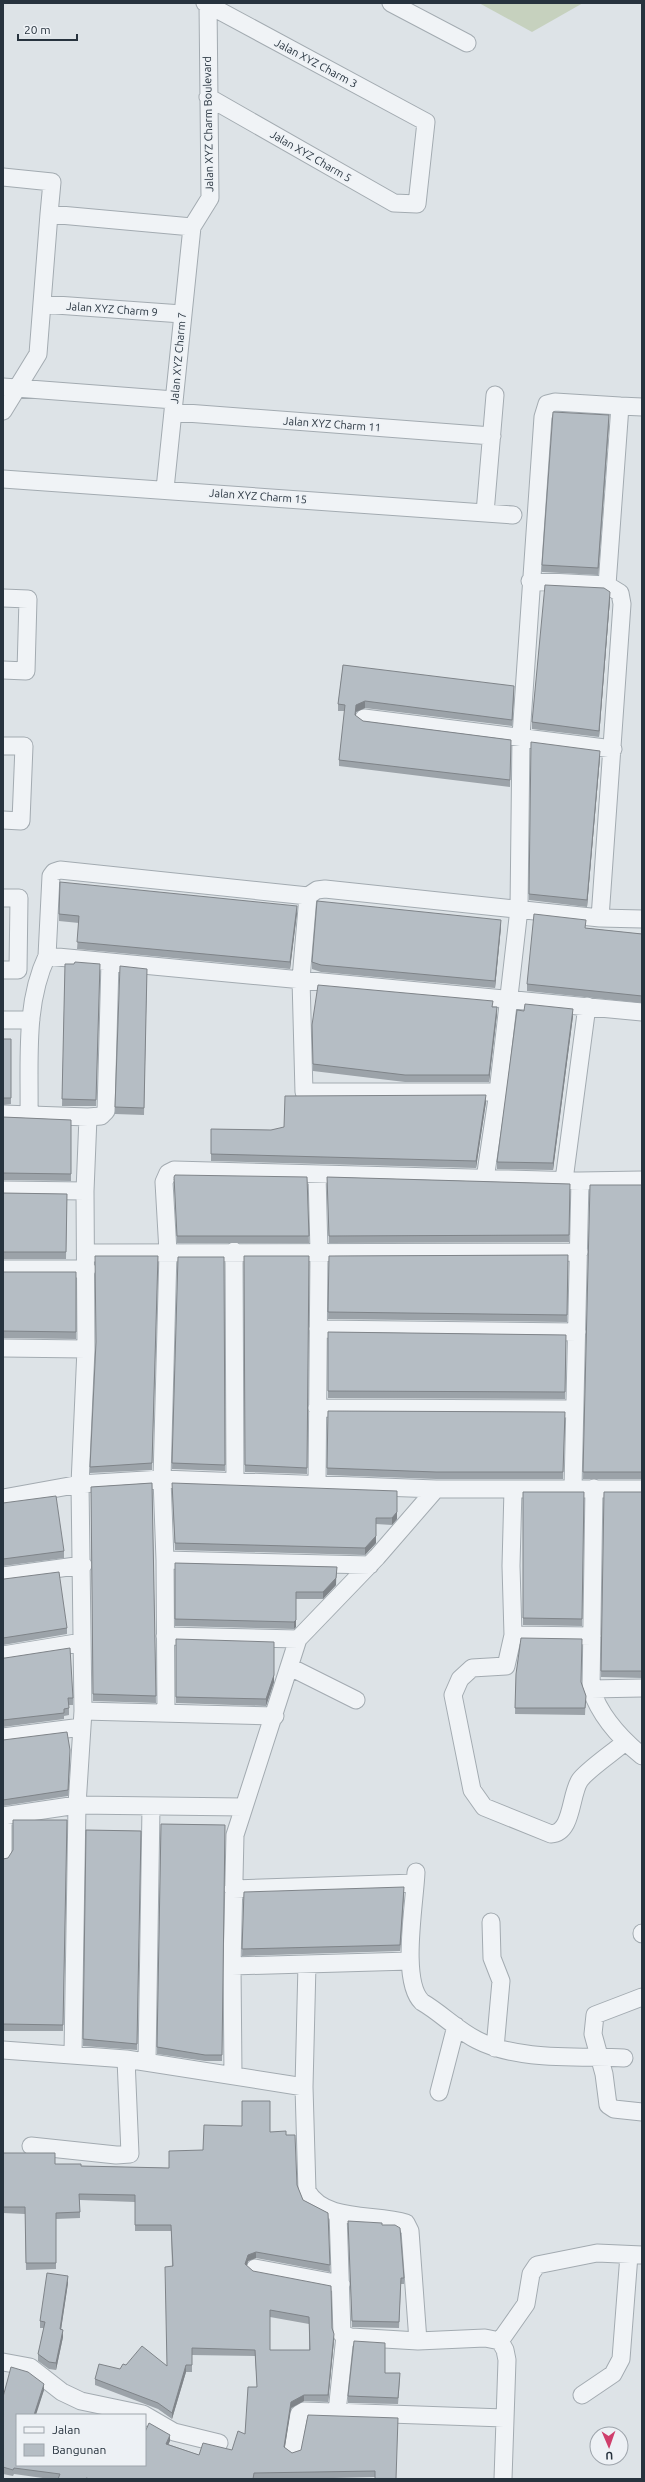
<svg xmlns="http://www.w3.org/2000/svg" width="645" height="2482" font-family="Ubuntu,sans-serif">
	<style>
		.green { fill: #c6d1be }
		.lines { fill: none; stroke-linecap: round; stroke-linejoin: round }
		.minor-casing { stroke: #a3abb1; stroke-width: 19 }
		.minor { stroke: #f0f3f6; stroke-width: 17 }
		.wall { fill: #9ca3a9; fill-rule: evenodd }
		.shaded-wall { fill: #7f8489 }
		.building { fill: #b5bdc4; stroke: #7f8489; fill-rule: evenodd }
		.labels { text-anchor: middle; stroke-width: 3; stroke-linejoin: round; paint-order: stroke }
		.street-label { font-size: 11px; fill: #27333e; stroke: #edf1f5 }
	</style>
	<rect width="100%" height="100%" fill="#dde3e7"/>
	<path class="green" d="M479,3H583L532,32Z"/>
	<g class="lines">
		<defs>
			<path id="minor" d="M205,3L426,122L417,204L394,203L208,97
				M391,3L467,43
				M3,177L52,182L49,214
				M42,304L182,314
				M3,387L174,400
				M620,406L642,407
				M3,411L38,354L49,214L192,227L210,198L208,3
				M173,412L492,436
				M3,479L513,515
				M165,489L192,227
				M485,513L495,395
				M530,581L607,585L620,593L622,604L600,918
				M3,598L28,599L26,671L3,670
				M364,718L613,749
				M3,746H24L21,821L3,820
				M308,896L301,979L304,1092H498
				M3,898H19L18,970H3
				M47,956L51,876L54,872L60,870L308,896L317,890L325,889L600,918L642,919
				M3,1020H31
				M3,1114L88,1117L101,1116L106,1111L110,962
				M29,1115C30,1063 24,1004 47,956L642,1012
				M317,1174L319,1252L317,1485
				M485,1179L498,1092L519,909L521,736L543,417L547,404L555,402L620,406L607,585
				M564,1180L587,1006
				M3,1190L85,1191
				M234,1251L235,1482
				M87,1253L579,1252
				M3,1269H87
				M318,1329L577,1332
				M3,1348L86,1349
				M317,1408L574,1409
				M573,1488L580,1181
				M594,1488L591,1689C600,1716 620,1738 642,1756
				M513,1489L511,1566L513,1635L592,1636
				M3,1498L80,1484L162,1479L436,1489H642
				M165,1560L370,1565
				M3,1576L83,1565
				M513,1635L506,1666L472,1668L460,1679L453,1695L472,1790L484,1807L551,1834C573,1833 570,1794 580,1780C587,1770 615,1751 625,1742
				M165,1636L298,1639
				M3,1655L82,1642
				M290,1667L356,1700
				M591,1689L642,1688
				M83,1711L275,1716
				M166,1712L165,1560L162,1479L168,1252L164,1182L168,1173L174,1170L580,1181L642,1180
				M3,1737L82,1727
				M3,1816L77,1805L243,1807
				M3,1856V1816
				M416,1872C415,1902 400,1981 422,2002C441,2013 457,2030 477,2040C517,2061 578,2056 624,2058
				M233,1889L415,1883
				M491,1922L492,1958L501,1981L495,2048
				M642,1933V1934
				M307,1964L304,2087L307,2191C325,2223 376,2213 406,2223L410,2231L418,2341L485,2338L500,2341L505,2350L507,2360L503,2479
				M232,1966L410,1961
				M642,1997L595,2015L593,2034L604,2074L608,2105L614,2109L642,2112
				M3,2050L126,2059L304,2087
				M73,2054L77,1805L83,1711L80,1484L86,1349L85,1191L88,1117
				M147,2061L151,1807
				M233,2074L232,1966L235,1835L298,1639L377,1557L436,1489
				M439,2092L456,2026
				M31,2146L116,2155L130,2154L126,2059
				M338,2213L342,2334L351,2337L418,2341
				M255,2268L341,2284
				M500,2341L526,2304L531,2274L537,2265L597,2253L642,2255
				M3,2362L30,2367L62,2392L81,2401L143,2414L174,2432L219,2443
				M582,2395L613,2374L621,2359L629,2255
				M337,2412L345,2336
				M293,2450L299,2414L304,2411L504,2418"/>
		</defs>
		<use href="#minor" class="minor-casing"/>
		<use href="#minor" class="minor"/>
	</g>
	<path class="wall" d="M609,422L598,575L542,572V565Z
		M610,599L599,737L532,729V722Z
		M343,665L514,693L512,726L365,708L356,712V716L363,721L511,740L510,787L339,766V760L345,711H338V704Z
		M600,757L587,907L529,900V894Z
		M297,913L290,969L77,949L79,923L59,921V914Z
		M501,927L495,988L321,972L312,969V962Z
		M586,928L642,934V1003L527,991V984Z
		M65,964H100L96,1106H62Z
		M147,969L144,1115L115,1114V1107Z
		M493,1007L497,1014L489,1082H405L313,1071L312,1025Z
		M524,1011L573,1016L553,1170L497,1169V1162Z
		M3,1039H11V1104L3,1105Z
		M486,1102L476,1168L211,1161V1129L271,1130Z
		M3,1117L71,1120V1181L3,1180Z
		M174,1177H307L309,1243H177Z
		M327,1177L570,1184L569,1242L329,1243Z
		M590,1185H642V1479H583Z
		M3,1193L67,1194L66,1259H3Z
		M568,1255L567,1322L328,1319L329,1256Z
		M158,1256L152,1470L90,1473V1467Z
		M244,1256H309L307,1474L245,1472Z
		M178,1257H224L225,1471L172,1469Z
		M3,1272H76V1339L3,1338Z
		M328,1332L566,1335L565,1399L328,1398Z
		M328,1411L565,1412L563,1479H436L327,1475Z
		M152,1483L156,1703L93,1701L91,1487Z
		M172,1489L397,1519L392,1525L376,1524V1543L365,1555L175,1550Z
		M523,1492H584L582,1626L523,1625Z
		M604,1492H642V1678L601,1677Z
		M3,1503L64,1551V1558L3,1566Z
		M175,1563L337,1567L336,1585L323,1599H296V1627L294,1629L175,1626Z
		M3,1579L67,1628V1634L3,1645Z
		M176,1639L274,1682L266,1706L176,1703Z
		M3,1658L73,1698V1705H69V1715L64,1716V1719L3,1727Z
		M516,1674L581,1682L586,1696L585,1715L515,1714Z
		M3,1740L70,1757L68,1796L3,1806Z
		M67,1820L63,2031H3V1859L8,1858Z
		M161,1824L225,1825L222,2061H205L157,2054Z
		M86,1830L141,1831L137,2050L83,2046Z
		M244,1892L404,1893L400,1951L242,1956Z
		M270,2132L286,2135L297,2185L303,2200L328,2213L330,2272L256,2258L248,2261L247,2266L253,2271L332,2328L334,2340L328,2402L304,2401L291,2408L284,2447L292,2453L398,2418L375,2477L293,2479H50L14,2474L13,2476L3,2474V2397L44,2390L17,2465L170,2441L168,2444L199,2455L232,2450L245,2434L257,2387L255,2356L192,2355V2372H186L172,2419L158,2409L95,2385V2379L120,2369L126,2365H167L172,2266L171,2231H135V2202L80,2200V2218L56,2219V2269L26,2270L25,2214L3,2213V2153L55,2164L81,2166L169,2168L203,2150ZM270,2317L309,2324V2350H270Z
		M348,2221L382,2225L404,2278V2284H401L399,2328L352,2327Z
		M68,2283L61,2330L63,2337L56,2370L49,2369L38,2361V2354L44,2328H40V2321Z
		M385,2373L400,2379L398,2404L348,2403V2396Z"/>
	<path class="shaded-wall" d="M609,415V422L598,575V568Z
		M610,592V599L599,737V731Z
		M514,686V693L512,726V720Z
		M365,701V708L356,712L355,722V715L356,705Z
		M600,751V757L587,907V900Z
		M297,906V913L290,969V962Z
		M501,920V927L495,988V981Z
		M497,1007V1014L489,1082V1075Z
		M573,1009V1016L553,1170V1163Z
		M486,1095V1102L476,1168V1161Z
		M397,1491V1519L392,1525V1518Z
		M376,1536V1543L365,1555V1548Z
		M336,1578V1585L323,1599V1592Z
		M296,1620V1627L294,1629V1622Z
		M274,1642V1682L266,1706V1699Z
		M70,1750V1757L68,1796V1790Z
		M404,1887V1893L400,1951V1945Z
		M256,2252V2258L248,2261L245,2271V2264L248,2255Z
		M68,2276V2283L60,2336V2329Z
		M63,2330V2337L56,2370V2363Z
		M334,2334V2340L328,2402V2395Z
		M186,2365V2372L172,2419V2413Z
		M44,2384V2390L36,2415H34Z
		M304,2395V2401L291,2408L284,2453V2447L291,2402Z
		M170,2435V2441L166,2450V2444Z"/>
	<path class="building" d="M553,412L609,415L598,568L542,565Z
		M545,585L604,588L610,592L599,731L532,722Z
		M343,665L514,686L512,720L365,701L356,705L355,715L363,721L511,740L510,780L339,760L345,705L338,704Z
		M531,742L600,751L587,900L529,894Z
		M60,882L297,906L290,962L77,942L79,916L59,914Z
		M317,901L501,920L495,981L321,965L312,962Z
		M534,914L586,920L585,928L642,934V996L527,984Z
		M75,962L100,964L96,1100L62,1099L65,964H74Z
		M120,966L147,969L144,1108L115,1107Z
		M318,985L493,1001L492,1007H497L489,1075H405L313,1064L312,1025Z
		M525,1004L573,1009L553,1163L497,1162L517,1010L524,1011Z
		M3,1039H11V1098H3Z
		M486,1095L476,1161L211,1154V1129L271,1130L284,1127L285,1096Z
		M3,1117L71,1120V1174L3,1173Z
		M175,1175L307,1177L309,1236H177L174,1177Z
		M327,1177L570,1184L569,1235L329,1236Z
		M590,1185H642V1472H583Z
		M3,1193L67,1194L66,1252H3Z
		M568,1255L567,1315L328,1312L329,1256Z
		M95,1256H158L152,1463L90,1467L96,1342Z
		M244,1256H309L307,1468L245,1465Z
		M178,1257H224L225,1465L172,1463Z
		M3,1272H76V1332L3,1331Z
		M328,1332L566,1335L565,1392L328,1391Z
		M328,1411L565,1412L563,1472H436L327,1468Z
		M152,1483L156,1696L93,1694L91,1487Z
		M172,1483L397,1491V1512L392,1518H376V1536L365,1548L175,1543Z
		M523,1492H584L582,1619L523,1618Z
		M604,1492H642V1671H601Z
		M56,1496L64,1551L3,1559V1503Z
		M175,1563L337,1567L336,1578L323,1592H296V1620L294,1622L175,1619Z
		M59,1572L67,1628L3,1638V1579H4Z
		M521,1638L582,1639L581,1682L586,1696L585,1708H515L516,1674Z
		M176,1639L274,1642V1675L266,1699L176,1697Z
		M70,1648L73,1698H68L69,1708L64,1709V1713L3,1720V1658H5Z
		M67,1732L70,1750L68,1790L3,1800V1740Z
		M13,1820H67L63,2025L3,2024V1859L8,1858L13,1850Z
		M161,1824L225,1825L222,2055H205L157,2047Z
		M86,1830L141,1831L137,2044L83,2039Z
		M404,1887L400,1945L242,1949L244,1892Z
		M242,2101H270V2132L286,2131V2135H295L297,2185L303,2200L328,2213L330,2265L256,2252L248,2255L245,2264L253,2271L331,2286L332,2328L334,2334L328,2395H304L291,2402L284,2447L292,2453L301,2450L308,2415L398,2418L396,2479H375V2471L254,2473L253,2479H90L86,2478V2479H58L60,2474L14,2468L13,2470L3,2467V2397L11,2367L28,2372L44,2384L34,2415H17V2465H145V2432L149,2423L170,2435L166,2444L199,2455L203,2443L232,2450L238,2431L245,2434L248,2387H257L255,2350L192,2348V2365H186L172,2413L158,2403L95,2379L99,2364L120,2369L123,2364L126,2365L142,2346L167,2366L165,2267L173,2266L171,2225H135V2195L79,2194L80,2212L56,2213V2263H26L25,2207H3V2153H55V2164H81V2166L169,2168V2151L203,2150L204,2125L242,2126ZM270,2310L309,2317L310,2350H270Z
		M348,2221L382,2223V2225H395L400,2228L404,2278H401L399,2322L352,2321Z
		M47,2273L68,2276L60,2329L63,2330L56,2363L49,2362L38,2354L45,2322L40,2321Z
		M354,2341L385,2343V2373H400L398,2398L348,2396Z"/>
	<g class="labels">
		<g class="street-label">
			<text transform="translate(316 63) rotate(28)" y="4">Jalan XYZ Charm 3</text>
			<text transform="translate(208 124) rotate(-91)" y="4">Jalan XYZ Charm Boulevard</text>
			<text transform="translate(311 156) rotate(30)" y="4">Jalan XYZ Charm 5</text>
			<text transform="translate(112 309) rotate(4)" y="4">Jalan XYZ Charm 9</text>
			<text transform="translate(178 358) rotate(-85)" y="4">Jalan XYZ Charm 7</text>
			<text transform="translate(332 424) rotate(4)" y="4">Jalan XYZ Charm 11</text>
			<text transform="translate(258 496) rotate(4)" y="4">Jalan XYZ Charm 15</text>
		</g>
	</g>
	<rect width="645" height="2482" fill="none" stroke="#27333e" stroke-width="8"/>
	<rect x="16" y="2414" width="130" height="52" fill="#edf1f5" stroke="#9ea5ac"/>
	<rect x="24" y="2427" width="20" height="6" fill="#f0f3f6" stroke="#9ea5ac"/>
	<text x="52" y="2434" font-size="12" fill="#27333e">Jalan</text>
	<rect x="24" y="2444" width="20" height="12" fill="#b5bdc4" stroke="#9ea5ac"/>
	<text x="52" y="2454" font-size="12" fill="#27333e">Bangunan</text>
	<g transform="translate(609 2446) rotate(178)"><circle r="19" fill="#edf1f5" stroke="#9ea5ac"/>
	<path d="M0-3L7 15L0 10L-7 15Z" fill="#cf3f6c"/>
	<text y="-6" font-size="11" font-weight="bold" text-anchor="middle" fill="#27333e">U</text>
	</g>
	<path d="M18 34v6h59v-6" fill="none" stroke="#27333e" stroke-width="2"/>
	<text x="24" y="34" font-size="12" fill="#27333e" stroke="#edf1f5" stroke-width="3" paint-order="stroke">20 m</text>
</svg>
